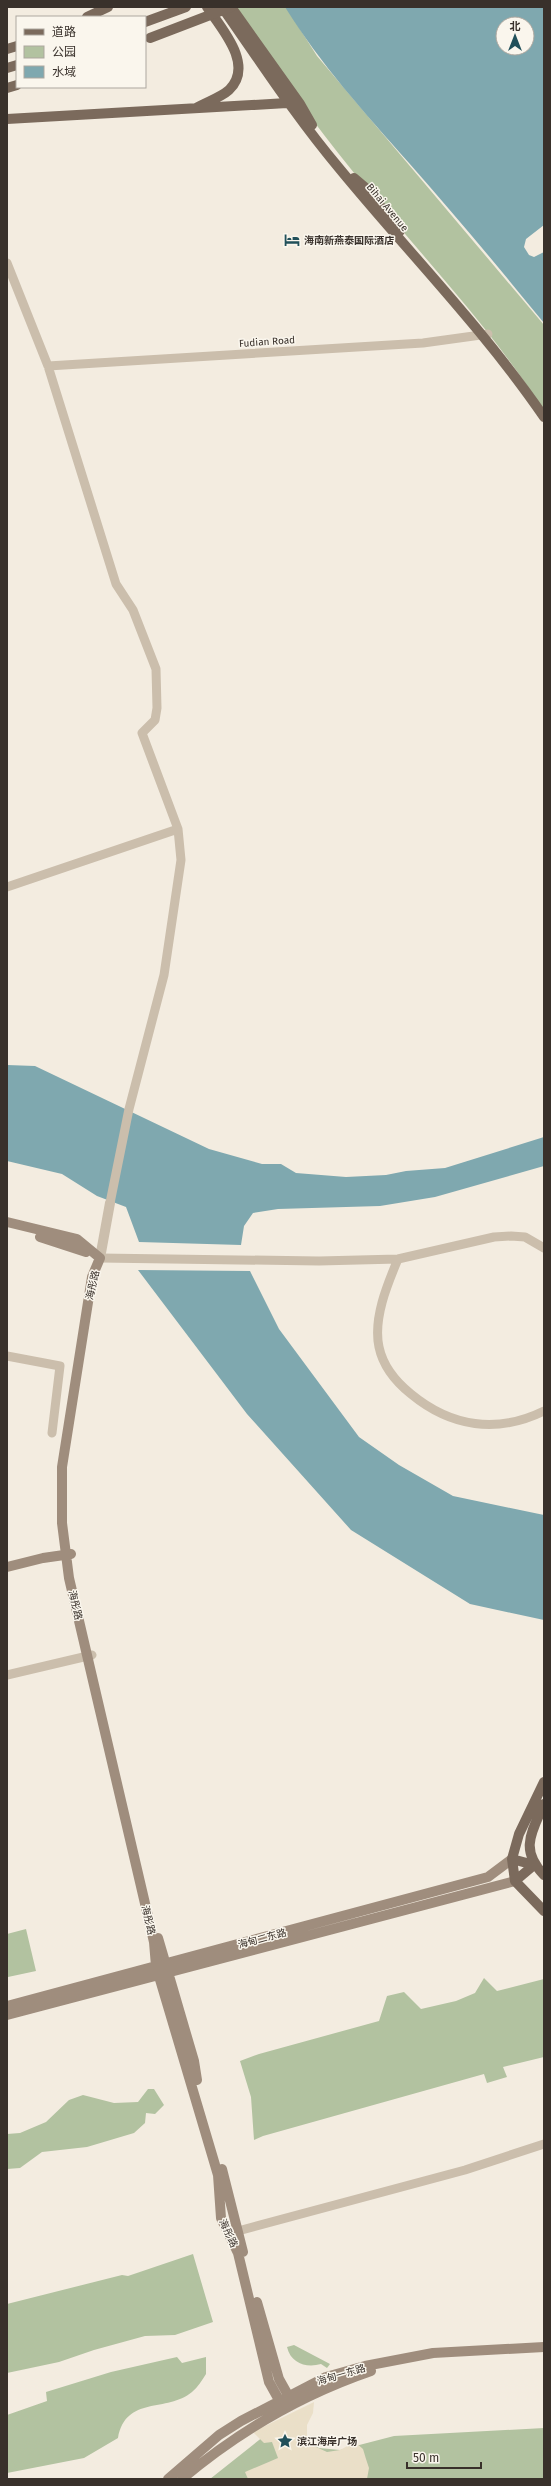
<svg xmlns="http://www.w3.org/2000/svg" width="551" height="2486" font-family="'Fira Sans','Noto Sans SC',sans-serif">
	<style>
		.green { fill: #b2c2a0 }
		.plaza { fill: #eadfc8 }
		.water { fill: #7fa8af; fill-rule: evenodd }
		.lines { fill: none; stroke-linecap: round; stroke-linejoin: round }
		.minor { stroke: #cbbeac; stroke-width: 9 }
		.tertiary { stroke: #cbbeac; stroke-width: 10 }
		.secondary { stroke: #9f8d7d; stroke-width: 10 }
		.primary { stroke: #7b6a5c; stroke-width: 10 }
		.primary-bridge { stroke: #7b6a5c; stroke-width: 10 }
		.labels { text-anchor: middle; stroke-width: 3; stroke-linejoin: round; paint-order: stroke }
		.street-label { font-size: 10px; fill: #39312b; stroke: #faf6ed }
		.poi-label { font-size: 10px; font-weight: bold; fill: #39312b; stroke: #faf6ed; text-anchor: start }
	</style>
	<rect width="100%" height="100%" fill="#f3ece0"/>
	<path class="green" d="M231,7H286L317,56L544,325V411C494,332 428,263 369,191C320,132 275,70 231,7Z
		M26,1929L36,1971L8,1977L7,1934Z
		M484,1978L497,1991L544,1979V2057L503,2067L507,2077L487,2083L484,2074L263,2136L254,2140L251,2097L240,2061L259,2054L379,2021L387,1996L404,1992L421,2009L456,2001L475,1993Z
		M148,2089H154L164,2105L155,2114L146,2113L145,2123L134,2133L87,2147L42,2152L20,2168L7,2169V2134L20,2133L46,2122L69,2100L83,2095L114,2103L138,2102Z
		M193,2254L213,2322L175,2335L145,2336L94,2350L59,2362L7,2373V2304L122,2275L128,2276Z
		M294,2345L330,2364L327,2368L321,2364C307,2368 291,2364 287,2347Z
		M177,2357L182,2363L206,2357V2374C202,2380 198,2387 192,2392C167,2413 126,2395 118,2438L84,2458L7,2473V2415L47,2401L46,2392L111,2372Z
		M283,2421L319,2448L340,2450L394,2436L544,2428V2478L210,2479Z"/>
	<path class="plaza" d="M314,2402L313,2413L307,2425V2439L314,2446L327,2452L340,2450L355,2442L363,2449L366,2459L369,2468L367,2479H248L245,2472L278,2458L272,2442L264,2443L253,2432Z"/>
	<path class="water" d="M285,7H544V225L526,239L524,247L529,255L534,257L544,252V323C500,269 455,215 409,163C364,112 321,65 285,7ZM503,24H527V48H503Z
		M7,1065L35,1066L209,1149L262,1164H281L296,1173L346,1177L386,1175L406,1171L445,1168L544,1137V1166L435,1197L380,1206L278,1209L253,1213L244,1226L241,1245L139,1242L126,1207L97,1196L62,1174L7,1161Z
		M138,1270L250,1271L279,1329L359,1437L399,1465L453,1496L544,1515V1620L470,1604L351,1530L247,1414Z"/>
	<g class="lines">
		<path class="minor" d="M7,263L48,366L116,584L133,610L156,669L157,708L155,720L142,733L178,829L181,860L164,975L129,1109L110,1203
			M48,366L423,343L488,334
			M7,887L178,829
			M100,1258L319,1261L398,1259L494,1237L511,1236L525,1237L544,1248
			M398,1259C387,1285 373,1319 379,1347C383,1366 396,1382 411,1394C451,1427 497,1434 544,1411
			M7,1356L60,1366L52,1433
			M7,1675L92,1655
			M238,2231L465,2170L544,2144"/>
		<path class="tertiary" d="M100,1258L110,1203"/>
		<path class="secondary" d="M7,1222L77,1239L100,1258
			M40,1237L86,1252
			M100,1258L92,1277L62,1467V1523L69,1578L154,1942L156,1966L218,2175L221,2218L238,2253L269,2382L284,2409
			M7,1567L43,1558L71,1554
			M158,1938L194,2061L197,2080
			M7,2006L488,1877L512,1859
			M7,2015L515,1881
			M222,2169L243,2252
			M257,2302L279,2379L293,2404
			M168,2479L219,2435L241,2421L326,2377L365,2366L433,2353L544,2347
			M182,2479C239,2431 301,2395 371,2371"/>
		<path class="primary" d="M222,7C260,61 296,117 339,168C407,251 483,328 544,417
			M231,7L300,104L312,125
			M87,17L108,7
			M145,22L186,7
			M7,49L17,46
			M7,68L17,65
			M7,88L17,85
			M196,108C206,102 220,98 229,90C255,65 221,28 207,7
			M7,119L287,103
			M354,178L367,189L400,231
			M544,1804C532,1832 519,1849 544,1875
			M512,1859L534,1865L515,1881L512,1859L519,1834L544,1782
			M515,1881L544,1911"/>
		<path class="primary-bridge" d="M150,38L231,7"/>
	</g>
	<defs>
		<symbol id="hotel-bare" viewBox="-9 -9 18 18"><path d="M-6-4.5h1.5V1H6V5H4.5V3h-9V5H-6ZM-4 0a1.8 1.8 0 1 1 3.6 0ZM.5 0V-2.5h3Q6-2.5 6 0Z" fill="#21505a" stroke="#faf6ed" stroke-width="2.5" paint-order="stroke"/></symbol>
		<symbol id="sight-bare" viewBox="-9 -9 18 18"><path d="M0-6L1.8-2.2L6-1.7L2.9 1.2L3.7 5.4L0 3.3L-3.7 5.4L-2.9 1.2L-6-1.7L-1.8-2.2Z" fill="#21505a" stroke="#faf6ed" stroke-width="2.5" paint-order="stroke"/></symbol>
	</defs>
	<g fill-rule="evenodd">
		<use href="#hotel-bare" x="281" y="229" width="22" height="22"/>
		<use href="#sight-bare" x="274" y="2430" width="22" height="22"/>
	</g>
	<g class="labels">
		<g class="street-label">
			<text transform="translate(388 207) rotate(50)" y="4">Bihai Avenue</text>
			<text transform="translate(267 341) rotate(-4)" y="4">Fudian Road</text>
			<text transform="translate(92 1285) rotate(-77)" y="4">海彤路</text>
			<text transform="translate(76 1605) rotate(77)" y="4">海彤路</text>
			<text transform="translate(149 1920) rotate(77)" y="4">海彤路</text>
			<text transform="translate(262 1938) rotate(-15)" y="4">海甸二东路</text>
			<text transform="translate(229 2233) rotate(65)" y="4">海彤路</text>
			<text transform="translate(341 2374) rotate(-16)" y="4">海甸一东路</text>
		</g>
		<g class="poi-label">
			<text x="304" y="244">海南新燕泰国际酒店</text>
			<text x="297" y="2445">滨江海岸广场</text>
		</g>
	</g>
	<rect width="551" height="2486" fill="none" stroke="#39312b" stroke-width="16"/>
	<rect x="16" y="16" width="130" height="72" fill="#faf6ed" stroke="#ada79f"/>
	<rect x="24" y="29" width="20" height="6" fill="#7b6a5c" stroke="#ada79f"/>
	<text x="52" y="36" font-size="12" fill="#39312b">道路</text>
	<rect x="24" y="46" width="20" height="12" fill="#b2c2a0" stroke="#ada79f"/>
	<text x="52" y="56" font-size="12" fill="#39312b">公园</text>
	<rect x="24" y="66" width="20" height="12" fill="#7fa8af" stroke="#ada79f"/>
	<text x="52" y="76" font-size="12" fill="#39312b">水域</text>
	<g transform="translate(515 36)"><circle r="19" fill="#faf6ed" stroke="#ada79f"/>
	<path d="M0-3L7 15L0 10L-7 15Z" fill="#21505a"/>
	<text y="-6" font-size="11" font-weight="bold" text-anchor="middle" fill="#39312b">北</text>
	</g>
	<path d="M407 2462v6h74v-6" fill="none" stroke="#39312b" stroke-width="2"/>
	<text x="413" y="2462" font-size="12" fill="#39312b" stroke="#faf6ed" stroke-width="3" paint-order="stroke">50 m</text>
</svg>
